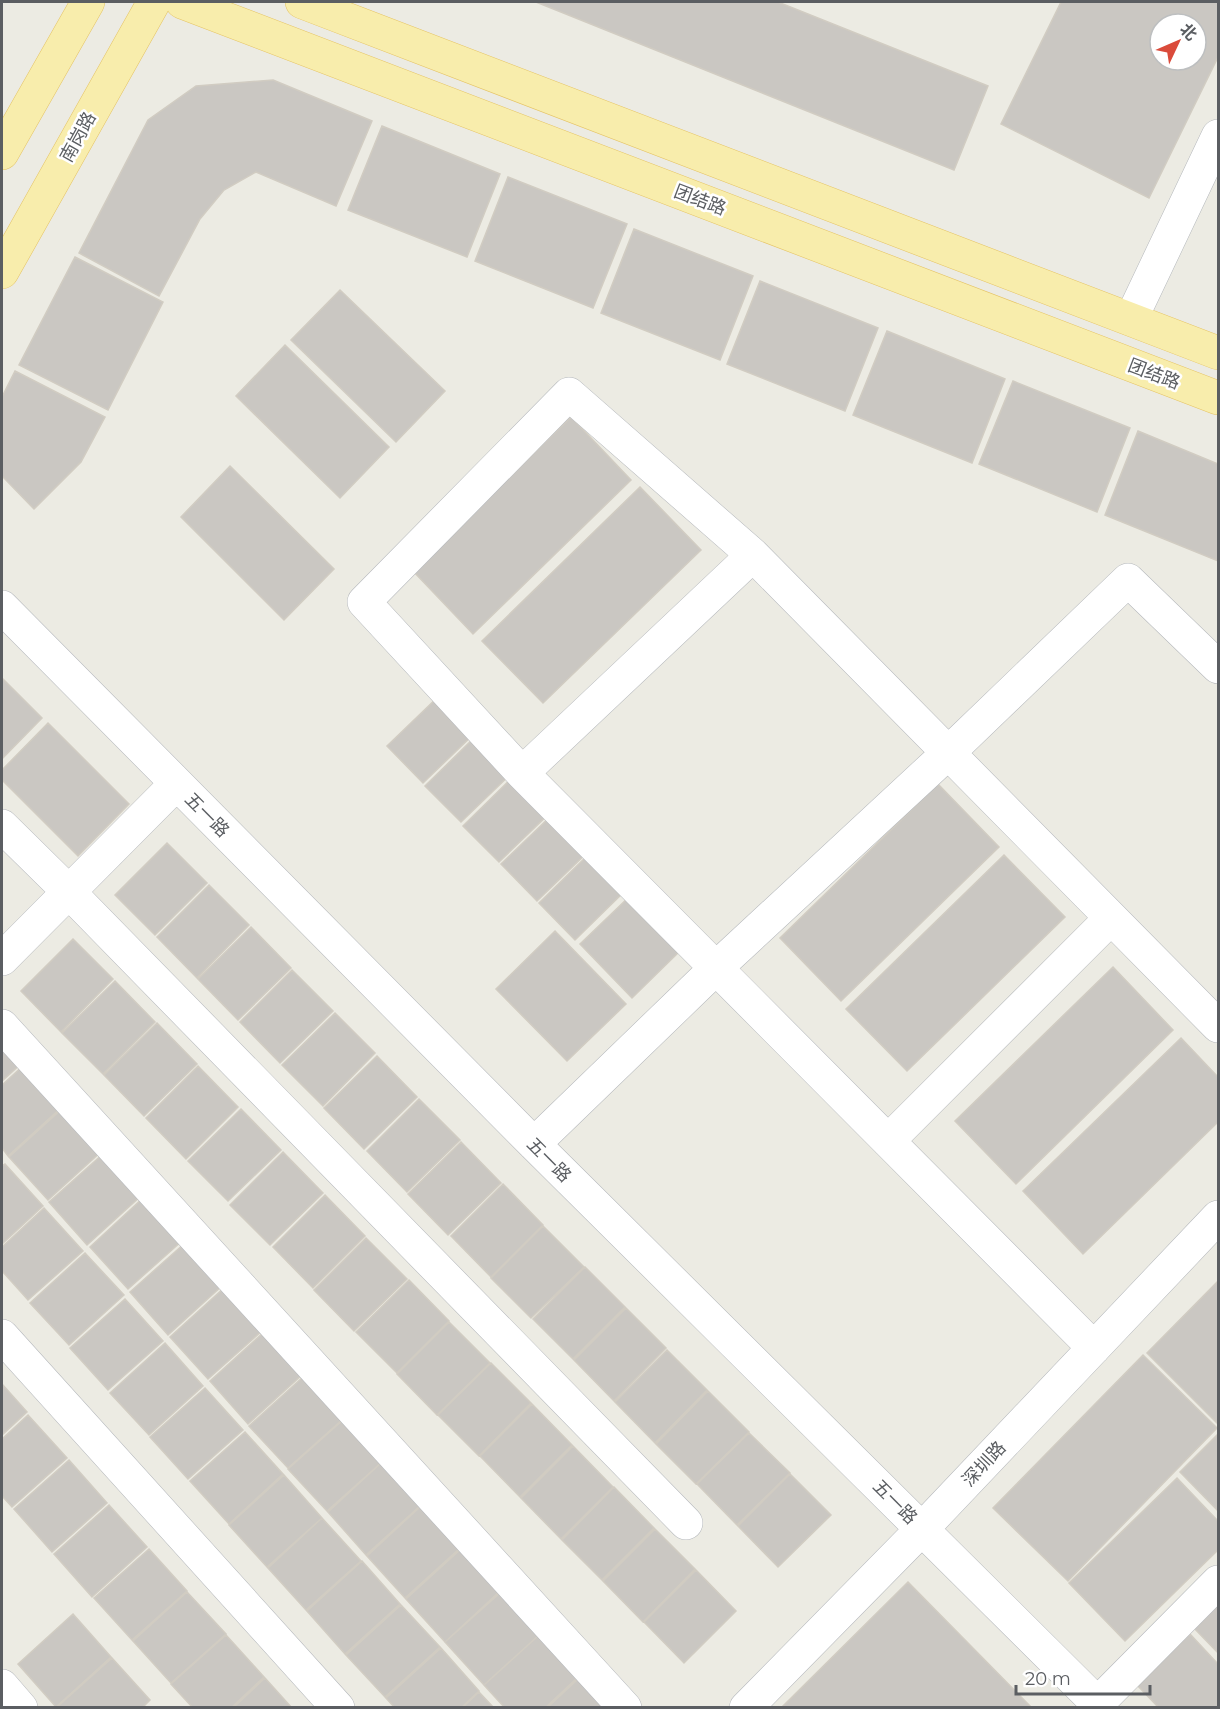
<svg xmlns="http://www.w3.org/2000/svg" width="1220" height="1709" font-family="Montserrat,'Noto Sans SC',sans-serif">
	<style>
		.building { fill: #cac7c2; stroke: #d1ccc2; stroke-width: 1.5; fill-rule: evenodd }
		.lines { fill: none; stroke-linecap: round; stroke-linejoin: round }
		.minor-casing { stroke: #b5b8bc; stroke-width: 34 }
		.major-casing { stroke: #e5c363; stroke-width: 34 }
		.minor { stroke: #fff; stroke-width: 33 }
		.major { stroke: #f8edac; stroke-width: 33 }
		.labels { text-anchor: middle; stroke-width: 5; stroke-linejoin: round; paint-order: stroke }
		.street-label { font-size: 18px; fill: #5b5e62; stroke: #fff }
	</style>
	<rect width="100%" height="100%" fill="#ecebe3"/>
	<path class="building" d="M536,2H778L988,86L954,170Z
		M1061,2H1218V57L1149,198L1001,124ZM1160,24H1196V60H1160Z
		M273,80L372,121L336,206L256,172L224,190L200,219L159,296L79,253L148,120L196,86Z
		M382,126L500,174L467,257L348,210Z
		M508,177L627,224L593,308L475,261Z
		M634,229L753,276L720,360L601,313Z
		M75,257L163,302L108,410L19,365Z
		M760,281L878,328L845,411L727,364Z
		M340,290L445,391L396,442L291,340Z
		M887,331L1005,379L972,463L853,415Z
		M285,345L389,447L340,498L236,396Z
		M15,371L105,417L81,462L34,509L2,476V397Z
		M1013,381L1130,428L1097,512L979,464Z
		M571,417L631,480L473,634L413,571Z
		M1138,431L1218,464V561L1105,515Z
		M230,466L334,569L284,620L181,517Z
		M640,487L701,550L543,703L482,641Z
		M2,678L42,718L2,759Z
		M442,693L478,730L423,783L387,746Z
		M48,723L129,804L78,856L2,780V770Z
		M480,732L516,769L461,822L425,786Z
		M518,772L554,809L499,862L463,826Z
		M938,784L999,847L841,1001L780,938Z
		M556,811L592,848L537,901L501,864Z
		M167,843L207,883L155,935L115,895Z
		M593,850L629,887L575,940L539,903Z
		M1004,855L1065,917L907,1071L846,1009Z
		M209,885L249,925L197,978L157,937Z
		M632,894L683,948L632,998L580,944Z
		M251,927L291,968L238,1020L198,979Z
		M555,931L626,1004L567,1061L496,989Z
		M73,939L113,979L61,1032L21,991Z
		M1113,967L1173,1030L1016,1184L955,1121Z
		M292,970L333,1011L280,1063L240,1022Z
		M115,981L155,1022L103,1074L62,1033Z
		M335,1013L375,1053L323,1106L282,1065Z
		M157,1023L197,1064L144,1116L104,1075Z
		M2,1038L23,1062L2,1081Z
		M1181,1038L1218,1077V1122L1083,1254L1023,1191Z
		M377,1056L417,1097L364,1149L324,1108Z
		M25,1064L63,1106L8,1156L2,1148V1085Z
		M198,1066L238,1107L186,1159L146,1118Z
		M419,1099L460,1140L407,1192L367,1151Z
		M64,1107L103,1150L48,1200L9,1157Z
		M241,1109L281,1150L228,1201L188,1161Z
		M461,1142L501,1183L448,1235L408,1194Z
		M283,1152L323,1193L270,1245L230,1205Z
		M104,1153L142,1195L87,1245L49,1202Z
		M5,1164L43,1206L2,1244V1166Z
		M503,1184L543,1225L491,1277L451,1236Z
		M325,1195L365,1236L313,1288L273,1247Z
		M144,1197L183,1240L128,1289L90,1247Z
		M44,1208L83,1251L28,1300L2,1271V1247Z
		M543,1226L584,1267L531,1318L491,1278Z
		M366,1238L407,1279L354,1331L314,1290Z
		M185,1243L223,1285L168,1335L130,1292Z
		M85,1253L124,1295L69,1345L30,1303Z
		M585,1267L625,1307L573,1359L533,1319Z
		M409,1280L449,1321L397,1373L356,1332Z
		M1218,1281V1424L1147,1353Z
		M225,1287L263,1330L208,1379L170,1337Z
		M125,1299L163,1341L108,1390L70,1348Z
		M626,1308L666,1348L614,1401L574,1360Z
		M449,1322L490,1363L437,1415L397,1374Z
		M264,1332L303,1374L248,1424L210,1381Z
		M165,1343L203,1386L149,1435L110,1393Z
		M667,1350L707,1390L655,1443L615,1402Z
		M1143,1355L1217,1428L1068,1581L993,1508Z
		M491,1363L531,1403L479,1456L438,1415Z
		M304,1376L343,1419L288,1468L249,1426Z
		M2,1384L27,1412L2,1435Z
		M205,1388L243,1430L188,1479L150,1437Z
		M708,1391L749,1432L696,1484L656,1444Z
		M532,1404L572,1445L520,1497L480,1456Z
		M28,1415L67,1458L12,1507L2,1496V1439Z
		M343,1420L382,1462L327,1511L288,1469Z
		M245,1432L283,1474L229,1524L190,1481Z
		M749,1433L790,1473L737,1525L697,1484Z
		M1218,1434V1511L1180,1472Z
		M573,1446L613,1487L561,1539L521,1498Z
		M69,1460L107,1503L52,1552L14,1509Z
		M382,1462L421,1505L366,1555L328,1512Z
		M790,1474L831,1515L778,1567L738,1526Z
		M284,1475L322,1518L267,1567L229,1525Z
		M1177,1478L1218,1521V1550L1125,1641L1069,1583Z
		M614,1487L654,1528L602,1580L562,1540Z
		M109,1505L147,1547L92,1597L54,1554Z
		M421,1506L460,1548L405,1598L367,1556Z
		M322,1518L361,1561L306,1610L268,1568Z
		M655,1529L695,1569L643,1622L603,1581Z
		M149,1549L187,1591L132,1640L94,1598Z
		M461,1549L499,1592L445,1642L406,1599Z
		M362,1561L400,1604L345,1654L307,1611Z
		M696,1570L736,1611L684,1663L644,1622Z
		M908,1582L1032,1708H781Z
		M187,1592L226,1634L171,1683L133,1641Z
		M500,1593L539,1635L484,1685L445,1642Z
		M1218,1599V1653L1192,1626Z
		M401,1605L440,1647L385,1697L346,1655Z
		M73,1614L111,1657L56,1707L18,1664Z
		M1190,1634L1218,1664V1708H1159L1137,1685Z
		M226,1635L264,1677L231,1708H193L171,1684Z
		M539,1635L577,1678L545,1708H505L484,1685Z
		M441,1648L479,1691L461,1708H395L386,1698Z
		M112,1658L150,1700L142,1708L57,1707Z
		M265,1678L292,1708H233Z
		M578,1679L604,1708H547Z
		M479,1692L494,1708H462Z"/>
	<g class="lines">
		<defs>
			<path id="minor" d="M1131,319L1218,136
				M753,555L522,773L364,602L569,394L753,555L1218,1026
				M2,607L534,1144L1102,1708
				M522,773L1094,1348
				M2,826L69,892L686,1523
				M2,959L176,784
				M2,1026L625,1708
				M888,1141L1111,918
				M534,1144L716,968L948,753L1128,580L1218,667
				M2,1336L338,1708
				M2,1686L21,1708
				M1098,1703L1218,1582
				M746,1708L922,1529L1218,1217"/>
			<path id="major" d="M182,2L1218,398
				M302,2L1218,353
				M2,153L88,2
				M2,272L154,2"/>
		</defs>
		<use href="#minor" class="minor-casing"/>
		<use href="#major" class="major-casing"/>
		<use href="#minor" class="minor"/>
		<use href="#major" class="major"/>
	</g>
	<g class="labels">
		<g class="street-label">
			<text transform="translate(78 137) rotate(-61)" y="6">南岗路</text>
			<text transform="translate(700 200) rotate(21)" y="6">团结路</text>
			<text transform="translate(1154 374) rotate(21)" y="6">团结路</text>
			<text transform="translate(207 815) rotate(45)" y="6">五一路</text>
			<text transform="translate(549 1160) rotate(45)" y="6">五一路</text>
			<text transform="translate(984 1464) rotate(-47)" y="6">深圳路</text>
			<text transform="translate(895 1502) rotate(45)" y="6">五一路</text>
		</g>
	</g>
	<rect width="1220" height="1709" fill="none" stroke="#5b5e62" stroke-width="6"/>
	<g transform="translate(1178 42) rotate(46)"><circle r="28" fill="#ffffff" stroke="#bdbfc0" stroke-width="1.5"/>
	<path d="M0-4.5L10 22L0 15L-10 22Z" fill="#da4b3b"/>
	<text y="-9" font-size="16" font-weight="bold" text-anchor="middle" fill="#5b5e62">北</text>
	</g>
	<path d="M1016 1685v9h134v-9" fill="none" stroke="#5b5e62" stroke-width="3"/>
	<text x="1025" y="1685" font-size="18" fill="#5b5e62" stroke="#ffffff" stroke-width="4.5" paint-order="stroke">20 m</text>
</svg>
